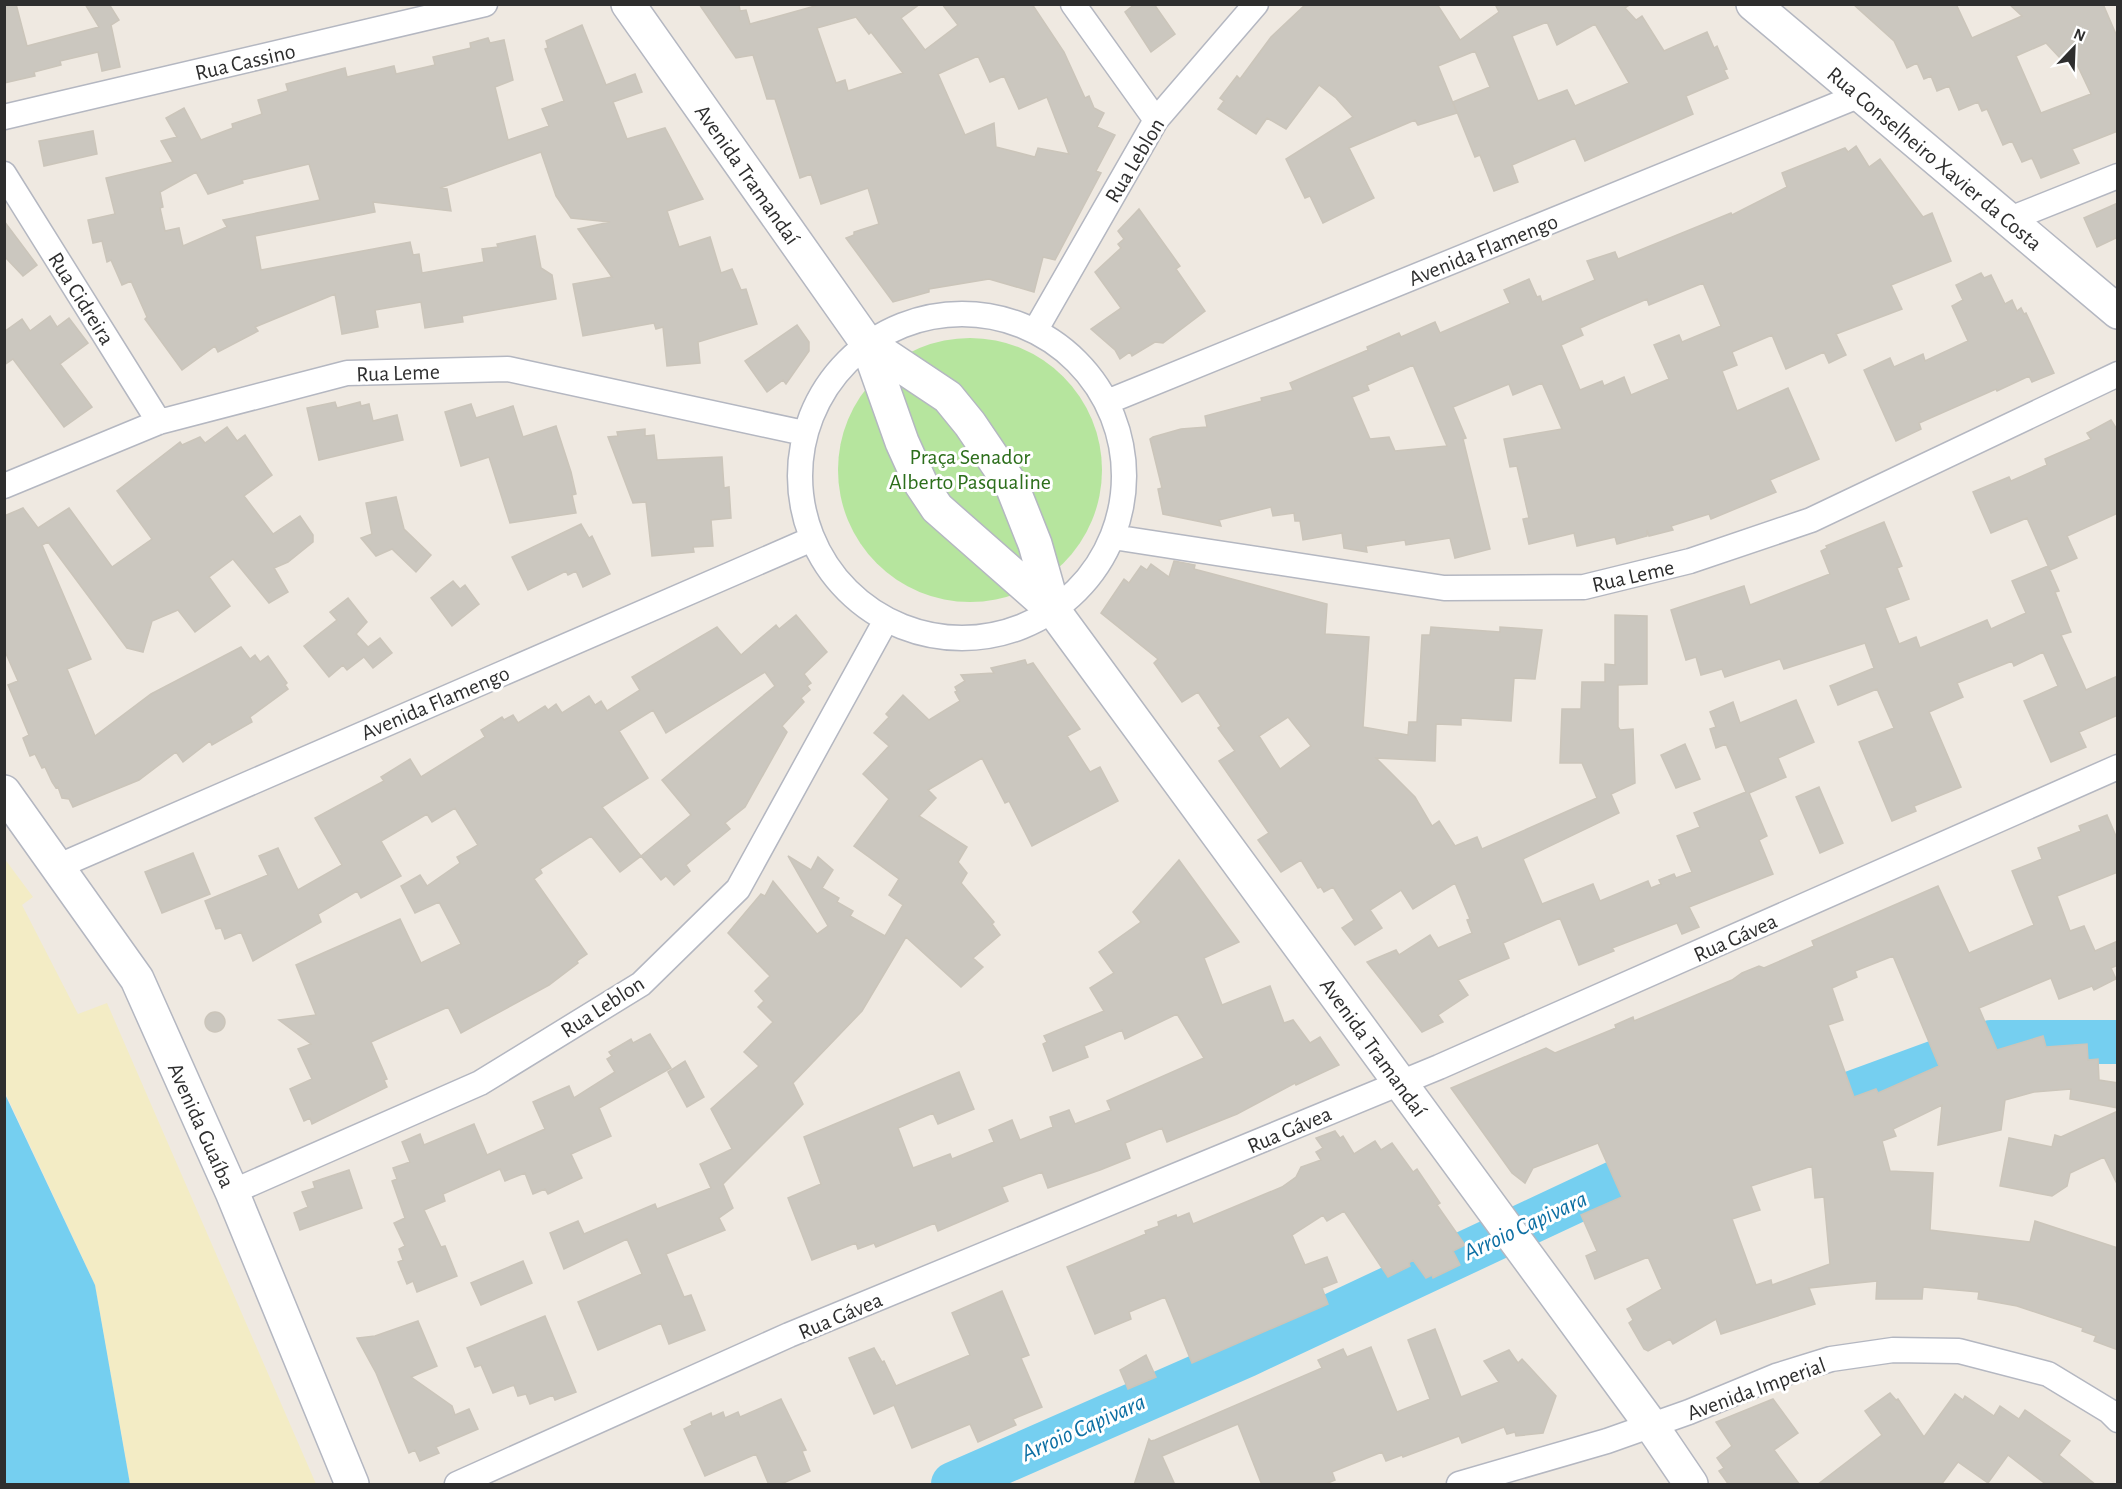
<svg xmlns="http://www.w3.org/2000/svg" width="2122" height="1489" font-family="'Alegreya Sans',sans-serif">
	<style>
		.green { fill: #b6e59e }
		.sand { fill: #f3ecc5 }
		.water { fill: #75cff0 }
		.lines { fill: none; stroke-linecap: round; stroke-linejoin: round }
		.river { stroke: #75cff0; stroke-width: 44 }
		.building { fill: #cbc7bf; stroke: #cbc5ba; stroke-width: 1.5; fill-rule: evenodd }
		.street-casing { stroke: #b4b7c1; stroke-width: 27 }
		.secondary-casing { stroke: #b4b7c1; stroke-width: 36 }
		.street { stroke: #fff; stroke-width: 24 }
		.secondary { stroke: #fff; stroke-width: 33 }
		.labels { text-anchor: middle; stroke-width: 6; stroke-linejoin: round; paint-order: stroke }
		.street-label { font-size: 22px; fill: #2e2e2e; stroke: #fff }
		.park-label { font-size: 22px; fill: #2c6e1b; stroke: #fff }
		.water-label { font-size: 24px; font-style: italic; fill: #0d6fa3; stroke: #fff }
	</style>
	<rect width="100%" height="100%" fill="#efe9e1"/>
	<path class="green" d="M838 470a132 132 0 1 1 264 0a132 132 0 1 1-264 0Z"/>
	<path class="sand" d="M4,858L33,897L22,905L78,1014L107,1003L316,1484H130L95,1285L5,1092Z"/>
	<path class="water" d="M4,1092L95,1285L130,1484H5Z"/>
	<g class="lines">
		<path class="river" d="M1797,1113L1991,1042H2118
			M953,1484L1247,1355L1644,1169L1669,1160"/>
	</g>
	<path class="building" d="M4,4H16L27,46L99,27L85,4H109L119,20L111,25L120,67L102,71L98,52L60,61L61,65L34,72L35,76L4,83Z
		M699,4H739L740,11L746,10L750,24L822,4H920L901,18L925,50L958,25L942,4H1032L1064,52L1085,98L1089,96L1094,108L1104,113L1097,127L1115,135L1096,171L1101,173L1055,260L1043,257L1034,292L989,279L929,289V292L893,302L846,238L854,235V232L879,224L868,188L821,204L811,174L800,178L775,99H767L753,55L736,58ZM856,17L869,34L871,32L903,73L848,91L845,80L836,83L817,28ZM978,56L990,82L1004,76L1019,109L1047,97L1069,154L1038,148L1035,157L996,147L994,123L965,135L938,74Z
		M1135,4H1154L1175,34L1151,52L1125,12Z
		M1306,4H1437L1460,40L1499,12L1495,4H1631L1625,8L1636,20L1642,16L1664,51L1707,32L1714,48L1717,46L1727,69L1724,70L1728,78L1686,96L1693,114L1585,161L1575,138L1512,165L1518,182L1494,191L1480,155L1475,157L1453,102L1490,87L1475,51L1438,66L1457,113L1418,125L1415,120L1349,148L1374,198L1323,223L1310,196L1305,198L1286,159L1353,117L1336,98L1319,85L1286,129L1267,118L1256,134L1218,109L1224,101L1220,98L1237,76L1240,79L1271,37ZM1547,22L1557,45L1595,24L1629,83L1575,106L1567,90L1538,101L1512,36Z
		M1853,4H1956L1972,38L2022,16L2009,4H2103L2118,39V131L2072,149L2079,163L2041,178L2032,158L2022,162L2012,141L2003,145L1987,109L1982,111L1978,102L1959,110L1949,86L1937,91L1931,76L1924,79L1917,63L1907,68L1894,41ZM2046,43L2060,58L2073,56L2091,94L2041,113L2016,56Z
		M582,25L606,85L635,74L642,92L613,102L627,139L665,128L703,199L667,211L679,247L710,237L721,273L732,269L741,290L746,289L757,324L698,342L700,363L667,366L663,327L656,329L654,323L583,336L573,284L612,277L578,229L610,222L571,218L556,196L541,152L440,188L447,189L451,211L373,202L375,212L255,236L261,270L410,242L413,255L419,254L422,273L484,262L482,249L498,247L497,244L535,236L541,268L552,275L556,299L462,316L463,322L425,328L421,302L375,310L378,327L342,334L335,294L255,327L258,331L218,352L215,346L182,370L145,319L147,317L131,281L122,285L111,260L107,262L102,241L93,243L88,220L115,214L106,178L173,162L161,141L177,137L166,118L184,108L201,140L233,128L232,124L262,114L258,100L288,91L286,84L345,68L347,77L394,66L396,74L435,65L433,57L471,48L470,43L488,38L490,43L504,40L513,80L495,87L508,140L549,126L542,109L564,101L545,49L548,48L546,41ZM309,164L320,200L223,220L227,227L183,246L179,228L165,231L160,208L163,207L160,192L196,172L208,194L243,183L242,180Z
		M93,131L97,154L44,166L39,141Z
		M1856,146L1869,167L1880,159L1923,217L1932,213L1951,261L1891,285L1902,309L1836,334L1846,355L1829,363L1824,352L1786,369L1772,335L1732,352L1737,365L1722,371L1737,411L1788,388L1819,459L1770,480L1776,492L1711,519L1709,514L1671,526L1673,530L1649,536L1647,530V536L1617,544L1615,537L1577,546L1574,533L1529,544L1523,519L1529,518L1517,466L1510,467L1504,439L1562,429L1542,383L1513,395L1509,384L1453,407L1466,438L1463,439L1490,549L1455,558L1450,538L1406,545L1405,540L1366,546L1367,552L1344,548L1342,533L1303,540L1300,521H1295L1294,513L1273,516L1271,507L1219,520L1221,526L1163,514L1158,489L1162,488L1150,439L1153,437L1181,429L1207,427L1205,416L1262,401L1261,398L1293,390L1290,383L1368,350L1367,347L1399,333L1401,337L1435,322L1440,333L1510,303L1504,290L1529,279L1537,297L1540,296L1542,302L1595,280L1587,261L1615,252L1618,259L1731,213L1732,215L1787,187L1782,173L1845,148L1848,152ZM1703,283L1721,326L1682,342L1679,335L1654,345L1669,379L1631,395L1624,377L1604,386L1602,381L1580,390L1561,345L1583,335L1580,328L1600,319L1647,299L1649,305ZM1413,365L1447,446L1395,451L1389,437L1370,439L1352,397L1369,390L1367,385Z
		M2118,203V237L2097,247L2084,218Z
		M1139,209L1180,266L1176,269L1205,311L1163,343L1155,342L1132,356L1130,352L1120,359L1115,350L1091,329L1121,308L1095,272L1121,248L1118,244L1124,239L1118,231Z
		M4,221L37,265L23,276L4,256Z
		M1981,273L1984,278L1991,275L2005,304L2012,300L2017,311L2021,308L2024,314L2026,313L2054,373L2032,382L2029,376L1997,391L1996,389L1919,423L1921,429L1896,441L1864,370L1890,358L1894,367L1923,354L1925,361L1968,341L1952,306L1963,300L1956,285Z
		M50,316L57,327L69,318L88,343L60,364L92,407L64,427L13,359L4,365V332L22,319L30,331Z
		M797,325L809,342V351L786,384L783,380L767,392L745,361Z
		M335,402L337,408L360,402L361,406L369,404L373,421L397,415L403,440L319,460L307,408Z
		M471,404L476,418L513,406L523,437L556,426L571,472L576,494L572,495L576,513L510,523L489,457L461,466L445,412Z
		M2111,420L2118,431V513L2067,536L2077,558L2050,570L2027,518L1991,533L1973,492L2009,477L2011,481L2047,465L2045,459L2091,439L2087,433Z
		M227,427L237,441L245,435L272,475L244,496L273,534L300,516L313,535V542L288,562L274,568L288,592L269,603L233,559L209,577L230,606L195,632L178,610L152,621L143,652L127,648L48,542L42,545L91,659L67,669L95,736L151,694L241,647L250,659L255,655L260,662L268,656L287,683L285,685L288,689L250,717L252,722L212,745L210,741L183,762L176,752L139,780L73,807L69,799L62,798L58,787L56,788L52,782L45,767L42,768L35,754L30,756L23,738L29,735L8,685L18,681L4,649V516L23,508L38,528L69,508L112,567L152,539L117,491L180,442L182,445L200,437L205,443Z
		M645,429V436L654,435L657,460L722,457L724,488L729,487L731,518L711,520L713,546L693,547L694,552L652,556L646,502L633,503L608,437L618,436L617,432Z
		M396,497L404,529L431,555L416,572L392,549L376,556L361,538L372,534L366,503Z
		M1884,522L1902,566L1897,568L1909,599L1885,608L1899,644L1916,637L1920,648L1987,620L1991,629L2026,613L2012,581L2048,566L2059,591L2055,592L2071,632L2061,635L2082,681L2086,690L2118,676V715L2079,732L2086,747L2051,762L2024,701L2058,686L2043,652L2014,666L2012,661L1957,683L1963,697L1929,712L1961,787L1914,806L1916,811L1892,821L1859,742L1894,728L1877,689L1838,705L1830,686L1874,668L1865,643L1784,669L1780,659L1725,677L1722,669L1701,675L1696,657L1686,660L1671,610L1744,586L1750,605L1830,574L1821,551L1827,548L1826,546Z
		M581,524L589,538L592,536L610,574L583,587L576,571L568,575L566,571L528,590L512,557Z
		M1174,561L1195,565L1194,569L1327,604L1325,634L1369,637L1363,727L1408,735L1409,722H1417L1422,635H1430L1431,627L1500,632V627L1542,630L1535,679L1514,678L1511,721L1461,718V725L1436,724L1435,761L1376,758L1415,797L1432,826L1439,821L1455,846L1477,837L1482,849L1597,798L1582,763H1560L1562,709H1581L1582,682H1605V664L1615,665V615L1647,616V684L1618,685V727L1620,730L1633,729L1635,783L1611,794L1619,813L1523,859L1542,904L1593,884L1600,901L1648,881L1651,888L1661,884L1659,880L1674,874L1676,878L1692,872L1677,836L1700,827L1694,813L1746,792L1726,744L1716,748L1710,729L1716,727L1710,712L1733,702L1740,723L1796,700L1814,742L1778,758L1786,777L1749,793L1767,836L1759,840L1773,874L1689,907L1699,927L1682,934L1677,923L1612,948L1614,951L1579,965L1560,918L1503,943L1509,958L1458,980L1468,995L1438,1015L1443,1022L1422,1032L1367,962L1396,950L1399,955L1430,935L1438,948L1472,933L1467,920L1470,919L1455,883L1413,909L1401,890L1370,910L1382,928L1355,945L1342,928L1354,920L1333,887L1324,892L1321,887L1318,888L1301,860L1281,872L1258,840L1269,833L1219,761L1235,751L1218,728L1221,726L1198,692L1182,702L1154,663L1158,659L1101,613L1124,579L1129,583L1141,566L1147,570L1151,564L1169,577ZM1288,717L1311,746L1280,769L1259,736Z
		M453,581L460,589L465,585L479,604L452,626L431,598Z
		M348,598L367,622L356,634L368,647L380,638L392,653L373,668L364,657L347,670L343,665L329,677L304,646L337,620L330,612Z
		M796,615L827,652L804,674L811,683L807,686L810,690L801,698L804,702L782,726L787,732L745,807L725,823L730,829L686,865L690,871L674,885L666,876L661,880L641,856L691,815L662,780L775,686L765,672L666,733L653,710L619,731L648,778L602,807L641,856L620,872L591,836L540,869L542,873L534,879L587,954L577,961L578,963L549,985L461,1033L448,1007L371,1042L387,1079L384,1080L387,1087L312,1124L310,1118L304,1121L290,1089L312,1079L298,1049L311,1044L279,1020L316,1015L296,965L400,919L421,963L461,944L439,902L415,913L401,886L420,875L427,886L460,863L457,857L478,845L455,808L432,822L427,814L381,841L401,876L361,898L357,891L318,914L321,922L253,961L241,932L225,939L221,928L216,929L205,901L268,875L259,856L278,848L298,890L342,865L315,818L384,781L381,777L410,759L421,777L485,737L481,730L502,717L504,720L513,715L518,723L545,706L548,710L556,704L562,713L589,696L595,705L601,701L607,711L640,690L632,677L717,627L741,655L776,625L779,629Z
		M1025,660L1027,665L1033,663L1080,729L1067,736L1090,772L1100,767L1118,801L1032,846L1009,801L1005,803L982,758L928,790L936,798L919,816L967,847L958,862L967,873L961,883L994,922L992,924L1000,935L973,958L983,967L961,987L906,937L862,1011L793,1083L803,1104L723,1184L733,1208L719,1218L725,1230L666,1254L684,1297L691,1295L705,1330L669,1344L661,1323L598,1350L578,1302L642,1274L627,1239L564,1269L550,1233L578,1221L584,1234L655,1204L657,1209L711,1188L700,1164L732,1149L711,1109L759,1066L744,1052L773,1022L758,1007L764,1001L755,991L770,976L728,933L761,894L765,896L773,881L817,934L828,926L788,856L811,870L818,857L833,870L822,888L839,898L837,902L853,911L850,916L885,936L903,905L889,895L899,879L854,846L889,799L863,774L889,746L874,733L889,717L886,714L903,695L929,720L960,701L955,692L957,691L955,687L965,681L961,675L994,673L991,668Z
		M1685,744L1700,779L1676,788L1661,755Z
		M1819,787L1843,843L1820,853L1796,797Z
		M2107,815L2118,841V872L2057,896L2070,931L2084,926L2095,951L2118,941V965L2111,968L2116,979L2094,990L2092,986L2059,999L2051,978L1979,1008L1997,1050L2043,1036L2046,1047L2087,1044L2088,1060L2098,1059L2099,1080L2118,1083V1108L2070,1099L2071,1089L2034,1092L2005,1100L2001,1130L1938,1145L1942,1105L1893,1129L1896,1136L1882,1141L1890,1171L1933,1173L1930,1230L2030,1242L2035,1221L2118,1248V1350L2094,1341L2096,1336L2082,1331L2083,1328L2017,1306L1978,1299L1979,1292L1923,1287L1922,1299H1876L1877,1281L1809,1288L1815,1304L1721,1334L1716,1319L1673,1344L1670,1339L1648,1351L1644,1349L1629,1323L1633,1320L1627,1309L1662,1289L1648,1257L1595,1279L1586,1256L1597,1251L1581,1215L1622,1197L1598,1143L1533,1168L1525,1183L1512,1173L1451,1088L1546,1048L1555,1053L1616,1028L1615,1025L1633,1017L1634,1021L1732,980L1742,973L1759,966L1764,968L1814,946L1812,941L1938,886L1969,953L2004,938L2034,925L2012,871L2042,859L2038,848L2081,831L2079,826ZM1893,956L1939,1066L1878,1093L1876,1089L1854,1097L1828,1025L1843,1020L1832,988L1857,977L1855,971ZM1812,1166L1815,1198L1824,1197L1830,1264L1772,1285L1771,1280L1756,1285L1732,1219L1760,1210L1751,1186Z
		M193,853L210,894L162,913L145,872Z
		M1179,860L1239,942L1204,958L1222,1005L1270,986L1284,1023L1293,1020L1310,1043L1320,1037L1339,1065L1296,1085L1295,1083L1237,1114L1167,1142L1162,1128L1125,1143L1130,1158L1100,1170L1048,1188L1042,1172L1002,1187L1008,1201L938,1231L935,1223L876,1247L874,1243L858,1249L856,1243L812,1260L788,1198L821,1184L804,1137L959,1072L974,1109L938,1124L933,1113L898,1128L913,1168L950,1154L952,1159L994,1142L989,1130L1012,1120L1020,1140L1053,1127L1050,1117L1069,1110L1075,1124L1111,1110L1107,1101L1204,1058L1177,1014L1125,1039L1122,1030L1084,1046L1088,1057L1053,1071L1043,1044L1047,1042L1044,1036L1104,1011L1090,988L1114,973L1099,952L1141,922L1133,912Z
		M205 1022a10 10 0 1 1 20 0a10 10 0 1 1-20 0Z
		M650,1034L671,1068L599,1108L611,1136L571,1154L582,1178L548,1194L545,1189L533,1194L525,1173L505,1181L500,1169L443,1194L445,1201L424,1210L441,1247L445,1246L457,1276L417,1292L413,1281L407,1284L398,1262L403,1260L399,1249L405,1246L394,1223L405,1218L392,1181L397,1179L393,1168L410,1162L402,1142L420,1134L424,1145L474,1124L487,1155L545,1129L533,1102L569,1086L574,1098L615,1072L607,1059L612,1056L609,1052L631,1039L633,1043Z
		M685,1061L704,1097L687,1107L668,1072Z
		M2118,1111V1186L2104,1157L2070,1173L2067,1186L2052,1196L2000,1186L2009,1138L2052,1147L2055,1135L2061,1137Z
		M1335,1131L1340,1138L1343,1136L1354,1154L1375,1141L1381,1150L1392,1143L1413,1172L1417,1169L1440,1203L1437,1205L1465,1245L1453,1251L1460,1265L1433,1278L1432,1275L1426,1278L1413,1260L1409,1263L1410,1266L1388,1277L1344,1211L1327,1221L1323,1215L1292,1235L1305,1265L1327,1257L1337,1282L1322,1288L1328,1304L1192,1363L1165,1297L1129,1312L1131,1319L1095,1334L1067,1267L1146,1234L1145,1231L1159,1226L1158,1222L1176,1215L1177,1218L1189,1213L1193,1224L1282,1187L1296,1177L1301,1167L1321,1160L1316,1152L1323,1148L1316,1138Z
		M349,1170L362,1208L300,1230L294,1213L308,1207L302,1192L315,1188L313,1182Z
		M523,1261L532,1283L481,1305L471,1283Z
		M1002,1291L1029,1355L1021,1358L1042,1407L1013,1419L1016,1425L978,1442L970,1424L912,1448L894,1405L874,1414L849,1358L874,1348L882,1362L884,1361L896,1386L970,1355L952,1313Z
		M545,1316L576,1392L555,1400L553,1395L530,1404L526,1394L518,1396L514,1385L493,1393L481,1365L475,1367L467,1348Z
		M418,1321L437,1366L411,1377L452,1406L455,1415L469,1409L478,1429L436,1447L439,1453L420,1461L415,1450L409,1453L376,1373L357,1338L375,1336Z
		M1435,1329L1461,1397L1499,1382L1484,1361L1509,1350L1518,1363L1522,1359L1556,1396L1543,1433L1516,1436L1515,1432L1507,1434L1504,1427L1462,1443L1459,1436L1403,1457L1402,1455L1386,1461L1382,1452L1332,1472L1335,1480L1323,1485H1262L1238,1424L1162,1456L1175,1485H1134L1149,1439L1151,1441L1155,1440L1322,1368L1318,1360L1343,1349L1347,1357L1371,1347L1397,1412L1430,1399L1408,1340Z
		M1146,1355L1156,1377L1128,1389L1120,1370Z
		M1890,1393L1896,1400L1898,1399L1924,1437L1955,1394L1963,1400L1965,1396L1994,1416L2000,1406L2019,1419L2025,1410L2070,1441L2059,1455L2096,1485H2047L2008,1455L1988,1483L1958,1462L1941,1485H1817L1882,1435L1865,1411Z
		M781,1399L806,1450L802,1451L810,1471L779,1485H769L756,1454L705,1476L684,1429L692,1425L691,1422L711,1413L712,1417L723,1412L725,1418L738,1412L740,1417Z
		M1773,1399L1798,1433L1774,1450L1800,1485H1729L1719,1471L1724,1468L1717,1458L1732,1446L1716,1422Z"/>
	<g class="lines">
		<defs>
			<path id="street" d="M1073,4L1156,120
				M4,117L485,4
				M4,174L159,422
				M2010,219L2118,176
				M800 476a162 162 0 1 1 324 0a162 162 0 1 1-324 0Z
				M1035,331L1156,120L1256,4
				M1107,402L1858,96
				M4,486L159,422L347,373L508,369L804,433
				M1113,537L1444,588L1584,587L1690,561L1811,520L2118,374
				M59,866L812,539
				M232,1192L480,1083L641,984L738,889L886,620
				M457,1484L789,1335L1439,1067L2118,767
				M1459,1484L1607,1441L1689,1412L1776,1376L1831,1359L1893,1350L1959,1351L2048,1374L2109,1411L2118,1420"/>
			<path id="secondary" d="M628,4L867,343L902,442L921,484L937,508L1054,611L1651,1425L1691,1484
				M1753,4L2118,312
				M867,343L948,397L970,424L1012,486L1035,544L1054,611
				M4,792L137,979L232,1192L352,1484"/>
		</defs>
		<use href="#street" class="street-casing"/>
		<use href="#secondary" class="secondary-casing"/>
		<use href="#street" class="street"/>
		<use href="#secondary" class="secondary"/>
	</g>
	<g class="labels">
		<g class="street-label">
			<text transform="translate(245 61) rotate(-13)" y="8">Rua Cassino</text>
			<text transform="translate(1935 158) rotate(40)" y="8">Rua Conselheiro Xavier da Costa</text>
			<text transform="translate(1134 160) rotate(-59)" y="8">Rua Leblon</text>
			<text transform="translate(748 174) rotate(55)" y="8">Avenida Tramandaí</text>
			<text transform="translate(1483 249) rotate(-22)" y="8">Avenida Flamengo</text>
			<text transform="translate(82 298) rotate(58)" y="8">Rua Cidreira</text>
			<text transform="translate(398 372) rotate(-2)" y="8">Rua Leme</text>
			<text transform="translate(1633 575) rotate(-13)" y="8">Rua Leme</text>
			<text transform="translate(435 702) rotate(-23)" y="8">Avenida Flamengo</text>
			<text transform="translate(1735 937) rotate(-24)" y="8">Rua Gávea</text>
			<text transform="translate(602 1006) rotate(-33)" y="8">Rua Leblon</text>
			<text transform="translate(1374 1047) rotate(54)" y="8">Avenida Tramandaí</text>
			<text transform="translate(202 1125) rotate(66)" y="8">Avenida Guaíba</text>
			<text transform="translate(1289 1129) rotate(-23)" y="8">Rua Gávea</text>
			<text transform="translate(840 1315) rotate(-23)" y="8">Rua Gávea</text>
			<text transform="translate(1756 1388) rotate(-20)" y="8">Avenida Imperial</text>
		</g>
		<g class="park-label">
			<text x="970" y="464">Praça Senador<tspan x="970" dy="25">Alberto Pasqualine</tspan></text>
		</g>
		<g class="water-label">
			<text transform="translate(1525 1225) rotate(-25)" y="8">Arroio Capivara</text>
			<text transform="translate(1083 1427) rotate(-24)" y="8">Arroio Capivara</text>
		</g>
	</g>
	<rect width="2122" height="1489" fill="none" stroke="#2e2e2e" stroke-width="12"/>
	<g transform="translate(2074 48) rotate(23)" stroke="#ffffff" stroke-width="4.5" paint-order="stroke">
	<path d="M0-4.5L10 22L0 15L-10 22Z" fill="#2e2e2e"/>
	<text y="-9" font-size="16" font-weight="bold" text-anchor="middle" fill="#2e2e2e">N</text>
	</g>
</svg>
